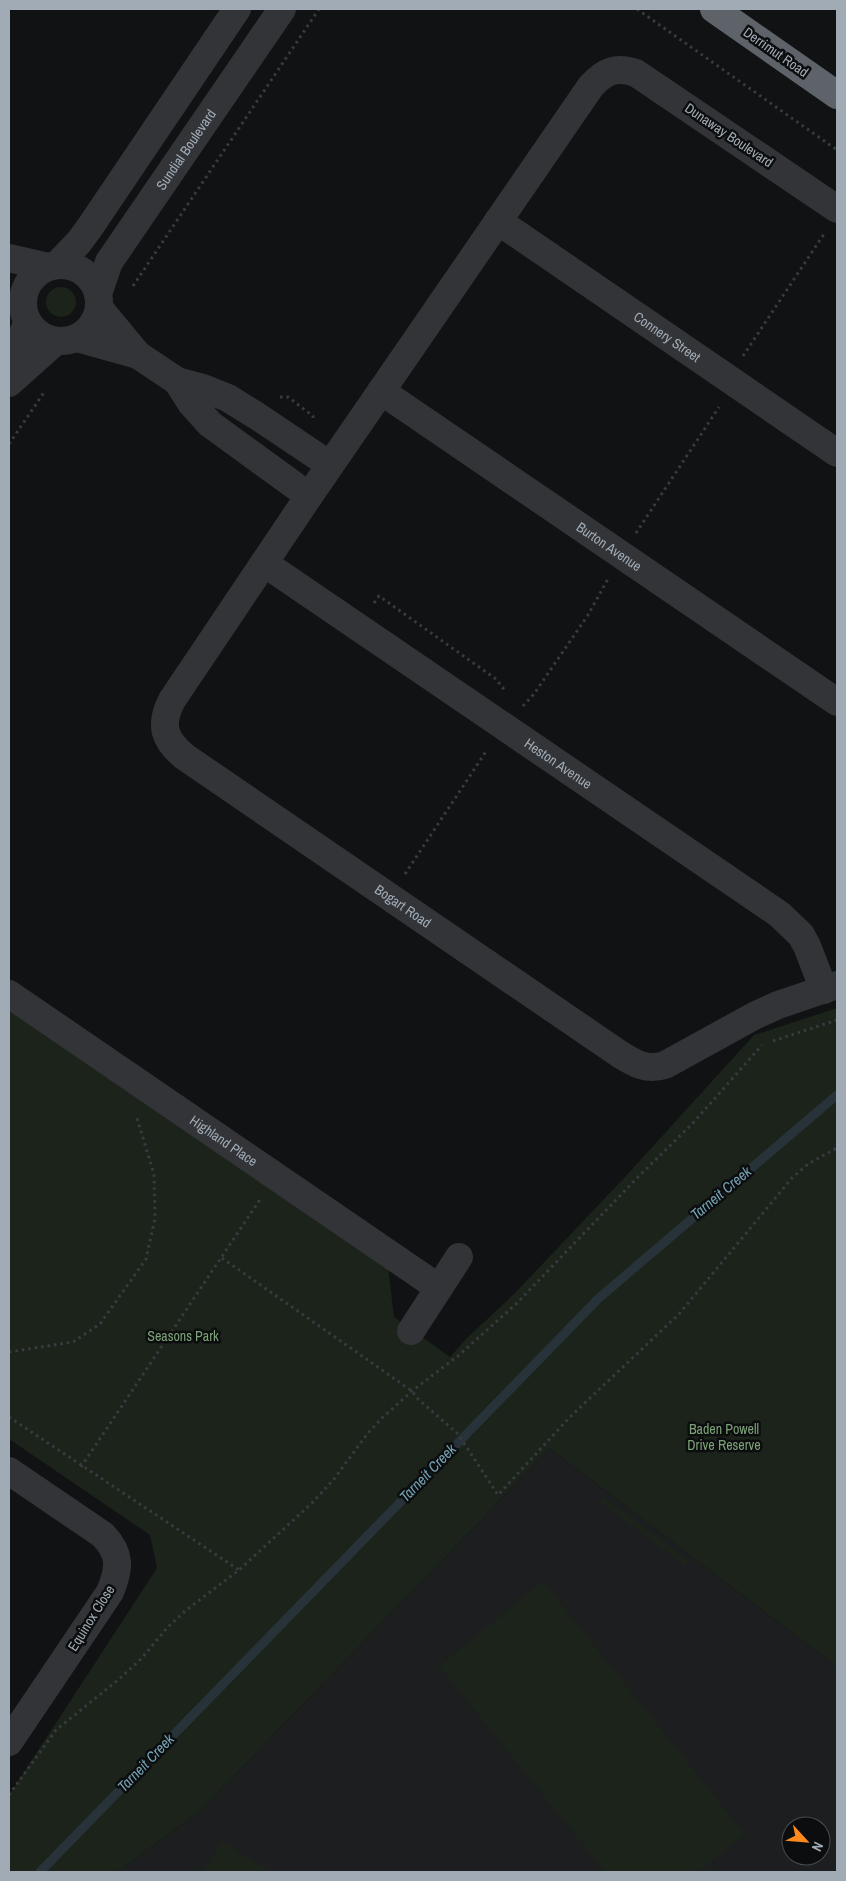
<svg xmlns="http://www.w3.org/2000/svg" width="846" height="1881" font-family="'Archivo Narrow',sans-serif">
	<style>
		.built { fill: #1d1e20; fill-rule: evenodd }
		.green { fill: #1c231b }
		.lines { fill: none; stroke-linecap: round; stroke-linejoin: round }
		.stream { stroke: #273338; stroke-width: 9 }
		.path { stroke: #383b3f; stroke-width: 3; stroke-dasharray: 2.5 4; stroke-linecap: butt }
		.minor { stroke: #323438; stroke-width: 28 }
		.highway { stroke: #5e636a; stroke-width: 28 }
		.labels { text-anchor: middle; stroke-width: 5; stroke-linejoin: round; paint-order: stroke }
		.street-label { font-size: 14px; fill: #a1abb5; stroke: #0c0d0e }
		.park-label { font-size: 14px; fill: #7ca277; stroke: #0c0d0e }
		.water-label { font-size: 15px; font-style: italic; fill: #75a2b3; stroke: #0c0d0e }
	</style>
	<rect width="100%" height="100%" fill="#111213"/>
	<path class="built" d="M549,1448L837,1667V1872H117L199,1812L485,1516ZM791,1826H821V1856H791Z"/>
	<path class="green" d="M46 302a15 15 0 1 1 30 0a15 15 0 1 1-30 0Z
		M9,1007L388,1266L394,1317L450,1357L466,1339L515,1293L624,1178L754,1035L837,1008V1667L549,1448L485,1516L199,1812L117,1872H9V1795L157,1568L150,1535L9,1439Z
		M604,1497L688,1560L685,1566L600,1502Z
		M543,1581L745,1834L699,1872H605L439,1666Z
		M222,1841L272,1872H203Z"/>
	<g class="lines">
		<path class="stream" d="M40,1872L599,1298L837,1095"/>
		<path class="path" d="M637,9L837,150
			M133,286L319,9
			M743,356L824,234
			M280,397H288L313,416V420
			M9,444L45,391
			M636,533L719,407
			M374,603L379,596L496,679L506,692
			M523,706L534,694L588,615L608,579
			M405,874L487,750
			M773,1041L837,1020
			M222,1258L412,1391L418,1399L458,1434L498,1495L570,1417L679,1314L792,1178L808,1164L837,1148
			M9,1352L73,1342L100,1324L146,1259L155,1218L154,1174L136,1115
			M9,1417L239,1570
			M81,1467L259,1201L258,1200
			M9,1795L56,1730L118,1680L141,1659L167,1628L185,1611L239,1570L312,1503L334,1479L368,1433L383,1417L412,1391L458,1356L516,1304L638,1177L693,1123L762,1045"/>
		<g class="minor">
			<path id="s1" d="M837,209L636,73C616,66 605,71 591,86L309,496L172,700C159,725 164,740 185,757L618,1053C634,1063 646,1071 665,1065L754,1016L778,1005L837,985"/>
			<path id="s2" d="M498,221L837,453"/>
			<path d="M9,258L48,267"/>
			<path d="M57,265L79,242L90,227L237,9"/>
			<circle cx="61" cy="303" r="38"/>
			<path id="s3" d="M98,294L109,262L282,9"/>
			<path d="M99,308L138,355L177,381L203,388L228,398L257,416L330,465"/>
			<path d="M77,338L138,355"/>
			<path d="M9,365L28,322"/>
			<path d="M177,381L191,403L210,424L309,496"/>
			<path d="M9,383L56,341"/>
			<path id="s4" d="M381,391L837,702"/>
			<path id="s5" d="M264,563L779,914L801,935L807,946L824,990"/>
			<path id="s6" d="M9,994L439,1288"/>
			<path d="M411,1331L459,1257"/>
			<path d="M9,1471L103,1535C121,1554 120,1568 110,1592L9,1742"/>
		</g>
		<path class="highway" d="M714,9L837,95"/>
	</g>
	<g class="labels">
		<g class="street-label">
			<text transform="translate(776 52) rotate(35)" y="5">Derrimut Road</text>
			<text transform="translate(729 135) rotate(34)" y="5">Dunaway Boulevard</text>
			<text dy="5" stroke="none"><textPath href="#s3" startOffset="170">Sundial Boulevard</textPath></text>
			<text dy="5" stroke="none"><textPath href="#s2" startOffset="205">Connery Street</textPath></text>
			<text dy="5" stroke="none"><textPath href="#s4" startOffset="276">Burton Avenue</textPath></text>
			<text dy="5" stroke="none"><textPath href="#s5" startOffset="356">Heston Avenue</textPath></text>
			<text dy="5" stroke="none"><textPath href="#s1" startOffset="1366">Bogart Road</textPath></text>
			<text dy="5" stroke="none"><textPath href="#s6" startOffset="260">Highland Place</textPath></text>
			<text transform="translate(91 1618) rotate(-58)" y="5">Equinox Close</text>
		</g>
		<g class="park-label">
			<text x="183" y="1341">Seasons Park</text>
			<text x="724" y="1434">Baden Powell<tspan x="724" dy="16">Drive Reserve</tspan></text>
		</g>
		<g class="water-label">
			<text transform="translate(721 1193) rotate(-40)" y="5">Tarneit Creek</text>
			<text transform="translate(428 1473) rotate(-46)" y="5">Tarneit Creek</text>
			<text transform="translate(146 1763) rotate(-46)" y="5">Tarneit Creek</text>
		</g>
	</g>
	<rect width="846" height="1881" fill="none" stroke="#a1abb5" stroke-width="20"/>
	<g transform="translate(806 1841) rotate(116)"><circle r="24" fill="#0c0d0e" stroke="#484c51"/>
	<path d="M0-4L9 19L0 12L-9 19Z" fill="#ff891d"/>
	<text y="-8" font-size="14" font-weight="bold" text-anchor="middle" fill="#a1abb5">N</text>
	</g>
</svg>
